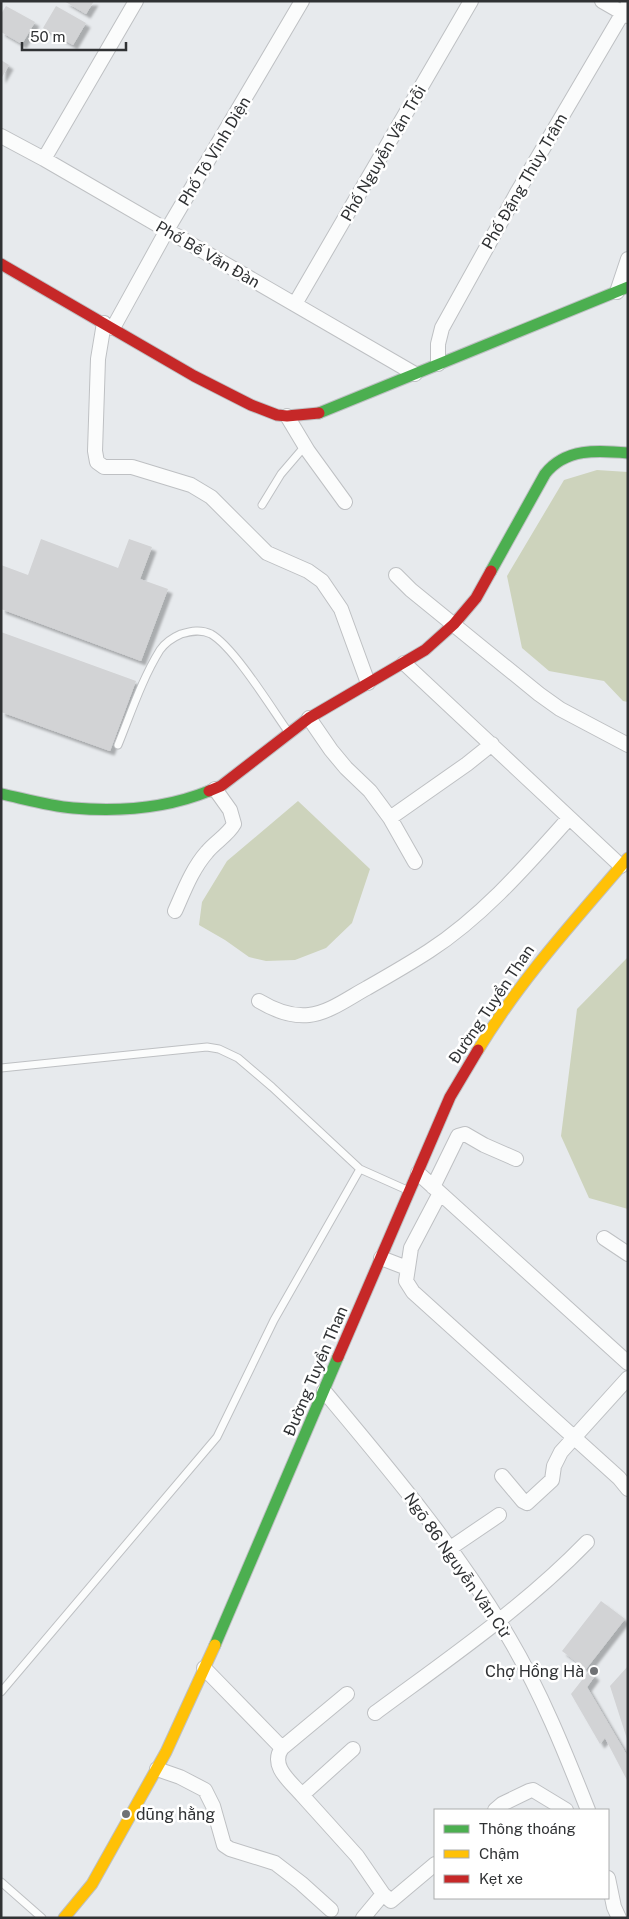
<svg xmlns="http://www.w3.org/2000/svg" width="629" height="1919" font-family="'Public Sans',sans-serif">
	<style>
		.forest { fill: #cdd3bc }
		.building { fill: #d2d3d5; filter: url(#shadow) }
		.lines { fill: none; stroke-linecap: round; stroke-linejoin: round }
		.lane-casing { stroke: #bec0c3; stroke-width: 9 }
		.street-casing { stroke: #bec0c3; stroke-width: 16 }
		.fast-casing { stroke: #bec0c3; stroke-width: 13 }
		.slow-casing { stroke: #bec0c3; stroke-width: 13 }
		.jam-casing { stroke: #bec0c3; stroke-width: 13 }
		.lane { stroke: #fbfcfc; stroke-width: 7 }
		.street { stroke: #fbfcfc; stroke-width: 14 }
		.fast { stroke: #4caf50; stroke-width: 11 }
		.slow { stroke: #ffc107; stroke-width: 11 }
		.jam { stroke: #c62828; stroke-width: 11 }
		.poi-dot { fill: #707275; stroke: #fff; stroke-width: 2 }
		.labels { text-anchor: middle; stroke-width: 5; stroke-linejoin: round; paint-order: stroke }
		.street-label { font-size: 16px; fill: #303234; stroke: #fff }
		.poi-label { font-size: 16px; fill: #303234; stroke: #fff; text-anchor: end }
	</style>
	<defs>
		<filter id="shadow"><feDropShadow dx="4.5" dy="4.5" stdDeviation="1" flood-color="#0004"/></filter>
	</defs>
	<rect width="100%" height="100%" fill="#e7eaed"/>
	<path class="forest" d="M597,470L628,472V702L623,701L604,681L549,671L522,648L507,576L564,480Z
		M298,801L370,869L352,923L326,948L295,960L266,961L249,957L225,940L199,925L202,902L227,861Z
		M628,957V1209L589,1198L561,1136L577,1009Z"/>
	<path class="building" d="M64,1H94L86,14Z
		M6,6L35,22L22,44L1,32V14Z
		M56,6L86,23L73,45L43,28Z
		M1,60L9,65L1,79Z
		M41,539L118,568L129,539L152,547L140,579L168,589L141,661L1,609V565L28,575Z
		M1,632L136,681L110,751L1,712Z
		M601,1601L625,1619L586,1669L562,1651Z
		M628,1666V1738L627,1739L610,1686Z
		M589,1671L595,1676L587,1687L628,1757V1782L605,1738L600,1744L571,1694Z"/>
	<g class="lines">
		<defs>
			<path id="lane" d="M262,505L281,474L305,446
				M118,745C131,713 142,679 160,650C165,643 174,637 181,634C191,631 201,629 211,634C234,647 272,709 289,733
				M1,1068L187,1049L207,1047L219,1049L238,1058L272,1087L360,1169
				M1,1692L217,1437L274,1320L360,1169L407,1190
				M1,1882L42,1918"/>
			<path id="street" d="M602,1L628,16
				M1,136L44,159L415,374
				M44,159L136,1
				M617,292L628,259
				M295,304L471,1
				M104,323L98,359L95,451L97,462L104,467H132L191,485L211,497L267,553L308,571L322,581L341,609L368,683
				M113,328L167,230L302,1
				M438,364V344L442,328L518,191L628,4
				M287,416L308,451L345,502
				M396,575L411,590L539,694L560,709L628,745
				M404,663L621,866
				M309,718L331,750L346,768L370,791L390,818L467,764L492,744
				M390,818L415,862
				M175,911C184,891 192,869 207,852C215,842 228,835 234,824L230,810L215,789
				M259,1001C274,1010 291,1017 309,1015C329,1013 350,997 367,988C388,976 409,964 429,951C483,916 527,865 569,818
				M418,1173L628,1363
				M433,1187L458,1136L465,1134L484,1145L516,1159
				M440,1193L411,1248L406,1281L413,1292L619,1478L628,1489
				M604,1238L628,1254
				M381,1258L407,1268
				M324,1391C390,1470 457,1549 509,1638C541,1692 565,1752 588,1810
				M502,1476L523,1501L527,1503L552,1480L554,1466L561,1452L628,1378
				M449,1549L499,1515
				M204,1668L282,1748L347,1694
				M375,1713C448,1659 524,1607 587,1542
				M282,1748C269,1766 291,1782 302,1795
				M353,1749L302,1795L357,1856L383,1894L391,1901L435,1864
				M157,1769L180,1777L205,1790L213,1806L224,1845L230,1849L275,1863L301,1883L331,1910
				M495,1810L502,1804L529,1791L533,1790L566,1810
				M608,1878L614,1907L619,1918
				M363,1918L383,1894"/>
			<path id="fast" d="M319,413L628,287
				M491,571L545,474C565,448 598,450 628,453
				M2,794C25,799 50,806 73,808C119,812 167,808 209,791
				M215,1645L338,1357"/>
			<path id="slow" d="M478,1050C520,980 575,920 628,858
				M64,1918L92,1884L166,1752L215,1645"/>
			<path id="jam" d="M1,264L194,376L251,405L277,415L287,416L319,413
				M209,791L221,786L309,718L425,650L454,624L476,598L491,571
				M338,1357L450,1097L478,1050"/>
		</defs>
		<use href="#lane" class="lane-casing"/>
		<use href="#street" class="street-casing"/>
		<use href="#fast" class="fast-casing"/>
		<use href="#slow" class="slow-casing"/>
		<use href="#jam" class="jam-casing"/>
		<use href="#lane" class="lane"/>
		<use href="#street" class="street"/>
		<use href="#fast" class="fast"/>
		<use href="#slow" class="slow"/>
		<use href="#jam" class="jam"/>
	</g>
	<g class="poi-dot">
		<circle cx="594" cy="1671" r="5"/>
		<circle cx="126" cy="1814" r="5"/>
	</g>
	<g class="labels">
		<g class="street-label">
			<text transform="translate(214 151) rotate(-59)" y="6">Phố Tô Vĩnh Diện</text>
			<text transform="translate(383 153) rotate(-60)" y="6">Phố Nguyễn Văn Trỗi</text>
			<text transform="translate(524 181) rotate(-60)" y="6">Phố Đặng Thùy Trâm</text>
			<text transform="translate(208 254) rotate(30)" y="6">Phố Bế Văn Đàn</text>
			<text transform="translate(491 1004) rotate(-56)" y="6">Đường Tuyển Than</text>
			<text transform="translate(315 1371) rotate(-67)" y="6">Đường Tuyển Than</text>
			<text transform="translate(458 1565) rotate(55)" y="6">Ngõ 86 Nguyễn Văn Cừ</text>
		</g>
		<g class="poi-label">
			<text x="584" y="1677">Chợ Hồng Hà</text>
			<text x="136" y="1820" text-anchor="start">dũng hằng</text>
		</g>
	</g>
	<rect width="629" height="1919" fill="none" stroke="#303234" stroke-width="5"/>
	<rect x="434" y="1809" width="175" height="90" fill="#ffffff" stroke="#acadae"/>
	<rect x="444" y="1825" width="25" height="8" fill="#4caf50" stroke="#acadae"/>
	<text x="479" y="1834" font-size="15" fill="#303234">Thông thoáng</text>
	<rect x="444" y="1850" width="25" height="8" fill="#ffc107" stroke="#acadae"/>
	<text x="479" y="1859" font-size="15" fill="#303234">Chậm</text>
	<rect x="444" y="1875" width="25" height="8" fill="#c62828" stroke="#acadae"/>
	<text x="479" y="1884" font-size="15" fill="#303234">Kẹt xe</text>
	<path d="M22 42v8h104v-8" fill="none" stroke="#303234" stroke-width="2.5"/>
	<text x="30" y="42" font-size="15" fill="#303234" stroke="#ffffff" stroke-width="4" paint-order="stroke">50 m</text>
</svg>
